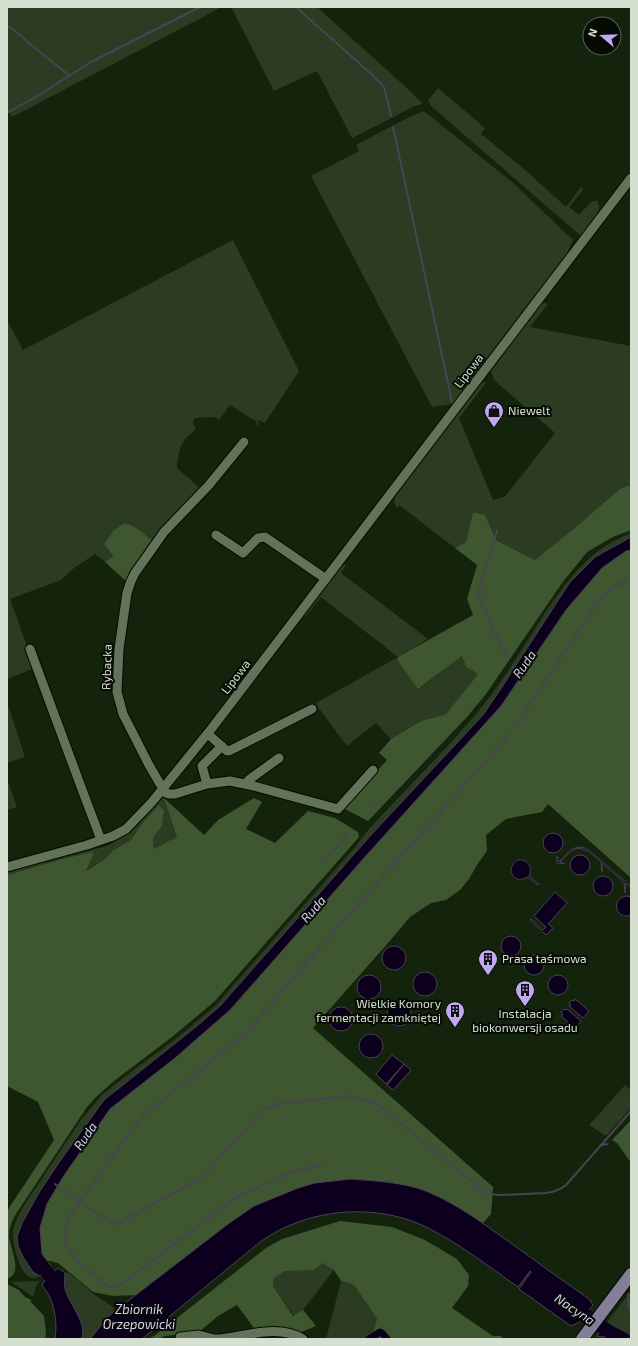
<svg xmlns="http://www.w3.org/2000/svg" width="638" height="1346" font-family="'Exo 2',sans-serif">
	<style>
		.green { fill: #2b3c22 }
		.forest { fill: #3e5730 }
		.water { fill: #0d001f; stroke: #494354 }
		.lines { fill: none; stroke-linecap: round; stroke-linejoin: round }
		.stream { stroke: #494354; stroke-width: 2 }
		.canal { stroke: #0d001f; stroke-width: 7 }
		.river { stroke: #0d001f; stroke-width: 13 }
		.minor-casing { stroke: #020c00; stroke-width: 11 }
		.major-casing { stroke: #020c00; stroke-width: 14 }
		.minor { stroke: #627359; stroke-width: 9 }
		.major { stroke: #847e99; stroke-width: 12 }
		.labels { text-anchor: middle; stroke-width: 4; stroke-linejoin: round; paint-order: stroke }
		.street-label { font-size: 12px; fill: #d6e0d1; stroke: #050a03 }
		.poi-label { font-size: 12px; fill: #d6e0d1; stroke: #050a03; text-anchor: start }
		.water-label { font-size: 13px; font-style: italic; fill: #d9ccf6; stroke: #050a03 }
	</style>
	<rect width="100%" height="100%" fill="#14230c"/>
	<path class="green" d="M7,7H222L12,117L7,109Z
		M231,7H317L408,89L423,104L415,106L352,138L317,71L274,91Z
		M438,88L485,128L481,134L522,167L566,207L581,187L583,190L569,207L579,215L592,201H597C605,212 588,227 581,236L431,106L428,100Z
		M424,111L512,182L573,240L565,258L521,313L453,404L432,407L311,176L359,151L356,145L411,116Z
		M233,240L299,371L265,423L259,420L258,421L259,424L256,426L257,422L255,420L252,419L230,405L219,420L215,417L195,418C192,423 193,425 196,429C193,432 189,435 186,438C181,443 176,461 177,468L202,490L154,543L136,528L121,527L113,531L107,539V549L113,556L105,562L95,554L74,568L61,580L10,599L35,668L7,679V320L23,350Z
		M541,303L551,304H548L530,327L631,346V485L621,488L577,526L535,560L496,540L485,515L473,512L466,542L455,548L399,505L397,508C393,502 394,499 397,493L481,381L486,383L459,418L493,500L504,497L507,494L555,433L495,381L490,370Z
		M631,533V537L595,557L570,582L502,687L483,715L371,835L220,1006L197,1026L104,1100L60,1161L40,1191L22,1223L17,1237L23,1257L33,1272L40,1276C36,1278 32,1279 28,1276C19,1271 11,1240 13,1230C15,1221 20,1212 25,1204L80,1121L103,1094L136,1068L177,1038L216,1005L356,846C369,827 386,811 402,794C427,768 452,742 476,714C490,697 503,679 515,660C539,624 559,585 592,556C603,546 617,539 631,533Z
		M344,564L346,565L341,573L428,639L398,657L419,689L462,656L466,667L478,674L446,714L421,721L391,739L376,723L347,746L318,707L316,703L398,657L321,597L305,617L303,616L339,568Z
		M7,702L25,757L7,763Z
		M7,779L17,807L7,810Z
		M162,798H164L177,838L168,841L154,849L153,838L162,826L164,811L159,806L140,826L131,840L112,851L105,859L85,871L93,853L66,858L7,875V872L107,846L130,833Z
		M625,1085L631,1090V1108L606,1136L589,1125Z
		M322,1263L334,1270L303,1310L294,1316L273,1286L274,1278L285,1271Z
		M65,1273H69L95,1295L113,1307L115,1311L108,1317L90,1339H81L83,1335C82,1329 80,1322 78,1316C69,1298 64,1294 65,1273Z
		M40,1281L37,1284L33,1297C26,1292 20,1287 11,1282Z
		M341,1281L354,1285L377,1319L371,1339H326Z
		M631,1291V1337L606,1323Z"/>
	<path class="forest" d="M631,485V530L613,537L587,552L562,583L486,694L467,717L368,821L343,808L387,760L379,753L391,739L421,721L446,714L478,674L466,667L462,656L418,689L398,661V657L473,615L467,599L477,565L455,548L466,542L473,512L485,515L496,540L535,560L577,526L621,488Z
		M123,524C135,523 145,536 155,543L127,582L105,562L113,556L104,544L113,531Z
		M631,550V878L548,804L542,812L506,819L486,835L487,851L477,865L469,879L460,890L446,900L431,903L410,917L388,943L313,1028L493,1187L491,1214L483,1223L444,1199L426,1191L391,1182L350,1179L315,1183L298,1188L254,1206L228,1224L136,1295L113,1296L93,1292L58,1263L46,1260L42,1254L40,1228L47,1204L63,1177L110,1109L175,1058L230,1010L364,858L501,706L566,610L602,568L626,551Z
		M164,798L204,835L218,820L254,798L262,802L246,829L275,843L308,811L335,818L358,832L359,837L215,1001L172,1037L114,1081L96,1097L87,1107L14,1217C11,1223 9,1229 9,1236C10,1248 24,1274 7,1279V1211L54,1140L38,1102L7,1086V875L66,858L94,852L86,871L105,859L112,851L131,840L140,826L159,805L164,811L162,826L153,838L154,849L168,841L177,838Z
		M631,1120V1163L617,1143L612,1140Z
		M340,1221L392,1227L425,1240L457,1259L469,1275L468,1286L452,1308L493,1336H502L501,1339H371L377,1319L354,1285L341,1281L334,1270L322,1263L314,1270L285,1271L274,1278L273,1286L293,1316L303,1310L316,1326L299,1333L256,1331L237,1305L218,1316L199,1332L165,1336L159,1339H148L154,1336L266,1248L282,1239Z
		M7,1284L19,1290L25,1297L32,1300L30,1301L44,1316L46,1332L45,1339H7Z"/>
	<path class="water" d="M631,537V550L626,551L602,568L566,610L501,706L364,858L230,1010L175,1058L110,1109L63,1177L47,1204L40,1228L42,1254L51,1266L40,1276L33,1272L23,1257L18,1246L17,1237L22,1223L40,1191L60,1161L104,1100L197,1026L220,1006L371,835L483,715L502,687L570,582L595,557Z
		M543 843a10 10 0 1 1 20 0a10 10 0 1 1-20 0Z
		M578,847L585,848L590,851L631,886V888L625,883V893L624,882L602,863V872L601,862C583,846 577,842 560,862L565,864L560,863L558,864L557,863V856L559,862L570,850Z
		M570 865a10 10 0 1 1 20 0a10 10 0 1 1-20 0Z
		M518,860C528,859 533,867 529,876L539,884L538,885L528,877L520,880C509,877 508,866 518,860Z
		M593 886a10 10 0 1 1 20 0a10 10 0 1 1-20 0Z
		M555,892L567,903L548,924L553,928L546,935L530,920L531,919L543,930L546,927L534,916Z
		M626,896L631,897V915C616,921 610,899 626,896Z
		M501 946a10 10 0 1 1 20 0a10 10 0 1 1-20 0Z
		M382 958a12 12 0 1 1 24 0a12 12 0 1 1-24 0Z
		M524 965a10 10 0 1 1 20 0a10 10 0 1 1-20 0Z
		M413 984a12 12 0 1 1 24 0a12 12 0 1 1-24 0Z
		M357 987a12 12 0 1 1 24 0a12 12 0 1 1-24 0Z
		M548 985a10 10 0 1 1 20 0a10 10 0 1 1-20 0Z
		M575,999L589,1011L583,1018L569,1006L571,1005L569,1003L572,1000L574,1001Z
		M387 1014a12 12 0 1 1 24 0a12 12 0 1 1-24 0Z
		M329 1019a12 12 0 1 1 24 0a12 12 0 1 1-24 0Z
		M564,1009L566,1010L567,1009L581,1021L575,1028L561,1016L563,1014L561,1012Z
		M359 1046a12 12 0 1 1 24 0a12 12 0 1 1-24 0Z
		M392,1055L404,1064L386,1084L376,1074Z
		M404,1064L411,1070L393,1090L387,1085Z
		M351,1179C376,1181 402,1182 426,1191C460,1205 489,1228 519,1249C542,1266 565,1282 589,1299L593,1305L580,1322L571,1326L519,1289L531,1272L530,1271L518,1287C488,1266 459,1243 426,1227C372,1201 301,1209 255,1246L142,1339H90L108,1317L115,1311L228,1224L254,1206L298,1188L315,1183Z
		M58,1268L65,1273C65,1278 64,1284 65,1289C69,1304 89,1325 81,1339H55C58,1321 54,1299 42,1285L45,1280Z
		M606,1323L631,1337V1339H610L606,1336L602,1337L597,1336Z"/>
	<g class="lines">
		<path class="stream" d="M296,7L370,73L384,87L391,116
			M7,26L14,30L41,53L70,76
			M7,113L39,95L91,62L200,7
			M393,127L452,402
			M497,531L478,593L495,633L508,658
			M513,667L514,669
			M515,727L599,601L611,589L631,578
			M373,806L374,804
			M323,861L347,835
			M601,1145L608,1144
			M325,1164L290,1173L233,1199L122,1284L111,1287L108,1286C96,1276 70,1259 66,1243C64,1234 67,1224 70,1215L132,1129L145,1114L245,1034L313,955L509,735
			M55,1184L80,1202L112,1223L117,1224L201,1178L263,1110L276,1104L353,1096L377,1104L487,1194L500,1195L546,1193C554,1192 560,1190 566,1185L631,1111
			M628,1294L629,1307L631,1311"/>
		<path class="canal" d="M369,1339L380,1332L383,1334L387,1339"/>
		<path class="river" d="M35,1257L50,1276
			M571,1306L610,1332L624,1339"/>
		<defs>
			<path id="minor" d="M216,535L243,553L258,538L265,537L326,579
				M30,649L77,776L101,840
				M208,734L227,751H229L312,709
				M207,784L202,766L222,746
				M245,784L250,779L279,758
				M163,789L149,765L123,714L117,692L119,649L127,593L131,581L135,573L164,532L209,485L244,442
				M161,791L169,794H175L207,784L230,781L254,786L338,809L373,770
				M7,867L87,845L113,836L126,829L152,802L212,728L631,178
				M180,1337L199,1335L214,1339H220C247,1336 278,1324 303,1339"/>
			<path id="major" d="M582,1339L631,1274"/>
		</defs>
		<use href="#minor" class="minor-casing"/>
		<use href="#major" class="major-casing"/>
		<use href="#minor" class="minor"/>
		<use href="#major" class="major"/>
	</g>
	<defs>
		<symbol id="shop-pin" viewBox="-11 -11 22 30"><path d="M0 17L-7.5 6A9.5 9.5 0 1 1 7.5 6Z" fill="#c1a8f3" stroke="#050a03"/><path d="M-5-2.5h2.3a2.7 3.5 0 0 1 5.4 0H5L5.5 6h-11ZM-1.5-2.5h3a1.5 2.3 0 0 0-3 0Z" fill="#111"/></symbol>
		<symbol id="building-pin" viewBox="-11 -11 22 30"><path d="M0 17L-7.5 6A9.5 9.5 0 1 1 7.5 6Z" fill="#c1a8f3" stroke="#050a03"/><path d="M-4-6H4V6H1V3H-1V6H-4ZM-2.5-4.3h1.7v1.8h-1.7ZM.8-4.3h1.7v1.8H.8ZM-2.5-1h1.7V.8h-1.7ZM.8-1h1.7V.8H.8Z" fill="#111"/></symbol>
	</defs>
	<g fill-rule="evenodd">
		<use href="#shop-pin" x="483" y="400" width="22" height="30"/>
		<use href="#building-pin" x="477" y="948" width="22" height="30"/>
		<use href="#building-pin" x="514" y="979" width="22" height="30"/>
		<use href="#building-pin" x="444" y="1000" width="22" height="30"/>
	</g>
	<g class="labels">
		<g class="street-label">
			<text transform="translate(469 371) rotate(-53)" y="4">Lipowa</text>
			<text transform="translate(107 667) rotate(-88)" y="4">Rybacka</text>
			<text transform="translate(236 677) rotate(-53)" y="4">Lipowa</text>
		</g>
		<g class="poi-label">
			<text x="508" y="415">Niewelt</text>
			<text x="502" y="963">Prasa taśmowa</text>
			<text x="441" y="1008" text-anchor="end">Wielkie Komory<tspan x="441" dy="14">fermentacji zamkniętej</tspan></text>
			<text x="525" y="1018" text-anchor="middle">Instalacja<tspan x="525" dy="14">biokonwersji osadu</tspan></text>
		</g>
		<g class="water-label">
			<text transform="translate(524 664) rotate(-55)" y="5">Ruda</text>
			<text transform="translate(313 909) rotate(-49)" y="5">Ruda</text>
			<text transform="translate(85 1136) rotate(-56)" y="5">Ruda</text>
			<text x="139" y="1314">Zbiornik<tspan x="139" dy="15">Orzepowicki</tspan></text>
			<text transform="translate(575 1309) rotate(34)" y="5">Nacyna</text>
		</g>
	</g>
	<rect width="638" height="1346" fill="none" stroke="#d6e0d1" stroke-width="16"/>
	<g transform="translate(602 36) rotate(289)"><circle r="19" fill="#050a03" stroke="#596055"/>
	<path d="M0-3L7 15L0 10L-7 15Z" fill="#c1a8f3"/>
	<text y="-6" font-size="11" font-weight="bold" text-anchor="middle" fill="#d6e0d1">N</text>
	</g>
</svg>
